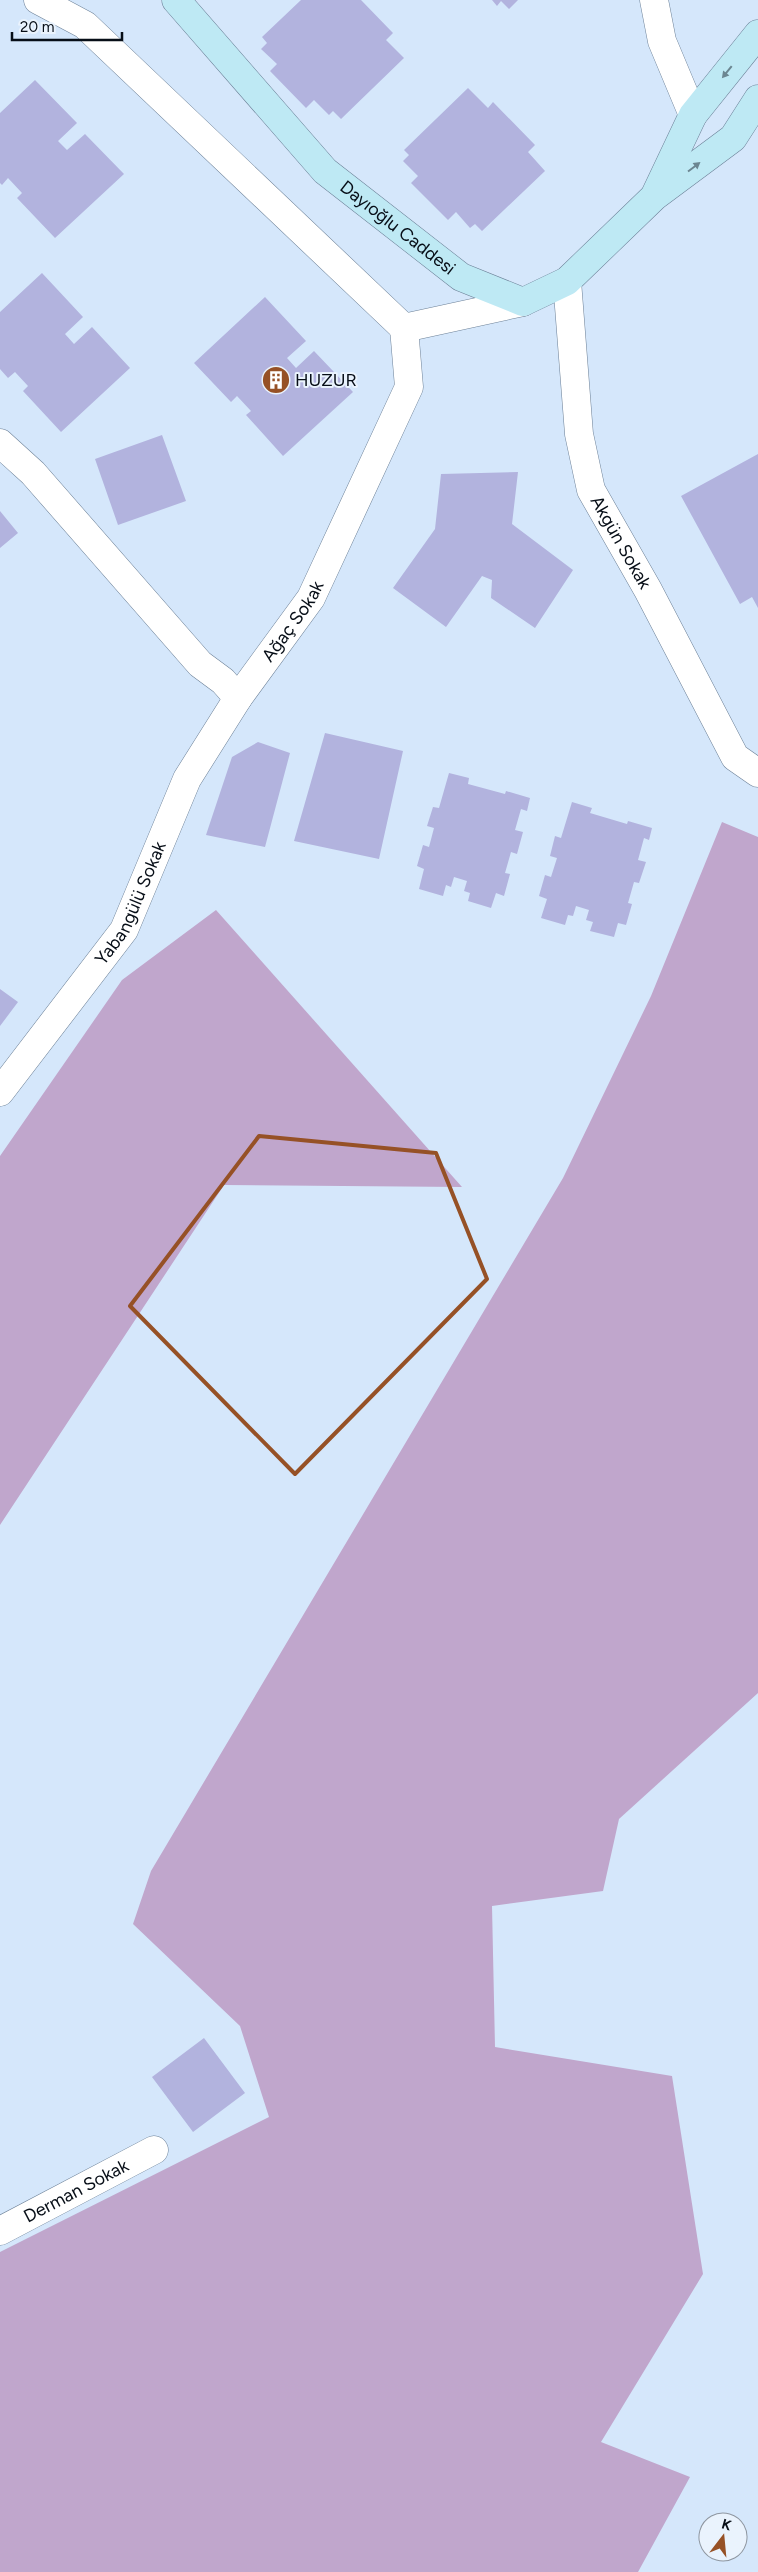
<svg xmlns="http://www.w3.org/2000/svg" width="758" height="2572" font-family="Figtree,sans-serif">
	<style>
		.forest { fill: #c0a6cc }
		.building { fill: #b2b3de }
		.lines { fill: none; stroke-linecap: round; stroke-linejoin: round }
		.street-casing { stroke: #6c8097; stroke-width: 29 }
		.secondary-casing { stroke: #6c8097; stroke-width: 29 }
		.street { stroke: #fff; stroke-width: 28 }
		.secondary { stroke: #bee9f4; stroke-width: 28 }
		.oneway { fill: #6c8691 }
		.marked { fill: none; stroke: #965126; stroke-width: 4; stroke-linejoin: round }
		.labels { text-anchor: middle; stroke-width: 4; stroke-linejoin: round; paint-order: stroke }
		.street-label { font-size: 18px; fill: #070e17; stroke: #eaf3fd }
		.poi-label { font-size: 18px; fill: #070e17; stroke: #eaf3fd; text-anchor: start }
	</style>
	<rect width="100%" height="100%" fill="#d5e7fb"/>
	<path class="forest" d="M722,822L758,837V1693L619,1819L603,1891L492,1906L495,2047L672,2076L703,2274L601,2442L690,2477L638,2572H0V2252L269,2117L240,2026L133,1924L151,1871L563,1178L651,996Z
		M216,910L462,1187L224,1185L0,1525V1156L122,980Z"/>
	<path class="building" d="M301,0H361L393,33L386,40L404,58L341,119L333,111L329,115L314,100L306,108L270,71L277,64L261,49L267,43L262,37Z
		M492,0H518L509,9L501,1L497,6Z
		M35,80L77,123L58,141L67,150L85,134L124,174L55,238L17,198L22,193L8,178L2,185L0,183V113Z
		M468,88L488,108L493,102L535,145L528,152L545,171L482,231L475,224L470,228L456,212L448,220L411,183L418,176L403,161L409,155L404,150Z
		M42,273L83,317L65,334L74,344L92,327L130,368L61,432L23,391L28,386L15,372L8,378L0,369V312Z
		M265,297L306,341L287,358L296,368L314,351L353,392L283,456L246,415L251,411L237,396L231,402L194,363Z
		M162,435L186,501L118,525L95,459Z
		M758,454V608L752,597L740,604L681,496Z
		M518,472L512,524L573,570L535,628L491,598L492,580L482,576L446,627L393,588L435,529L441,474Z
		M0,511L18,533L0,548Z
		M325,733L403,751L379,859L294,841Z
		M258,742L290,753L265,847L206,835L232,757Z
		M449,773L469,778L468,784L505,794L506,791L530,798L527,811L521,809L515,830L523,832L517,854L511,852L505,873L510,874L504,896L496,893L491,908L468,901L470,893L464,891L467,881L454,877L451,887L446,885L443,896L419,889L424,869L417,866L423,845L429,847L434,828L427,826L433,807L439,808Z
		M572,802L592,808L590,813L627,824L628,821L652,828L649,840L644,838L638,860L646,862L639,883L634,882L628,903L632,904L626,925L618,923L614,937L590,931L593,922L586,920L589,910L576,906L573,916L568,915L565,925L541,918L547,899L539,896L545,875L551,877L557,858L550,856L555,836L561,838Z
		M0,989L18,1002L0,1026Z
		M204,2038L245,2093L193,2132L152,2077Z"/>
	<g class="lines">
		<defs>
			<g id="street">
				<path d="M38,0L85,25L404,328"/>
				<path d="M654,0L662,41L693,115"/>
				<path id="s1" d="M567,281L579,434L591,490L648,590L735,757L758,773"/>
				<path id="s2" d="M0,443L33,473L200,664L223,681L238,698L311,598L409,387L404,328L523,302"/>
				<path id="s3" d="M0,1092L124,930L187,779L238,698"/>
				<path id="s4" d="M0,2231L154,2150"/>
			</g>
			<g id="secondary">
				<path id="s5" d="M176,0L325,171L461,277L523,302L567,281L655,196L733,138L758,99"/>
				<path d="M656,193L693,115L758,34"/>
			</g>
		</defs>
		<use href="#street" class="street-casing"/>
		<use href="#secondary" class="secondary-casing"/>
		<use href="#street" class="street"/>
		<use href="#secondary" class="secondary"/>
	</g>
	<defs><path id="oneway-solid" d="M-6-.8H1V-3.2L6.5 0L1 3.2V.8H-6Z" transform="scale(1.25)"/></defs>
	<g class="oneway">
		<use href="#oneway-solid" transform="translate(727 72) rotate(129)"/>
		<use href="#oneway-solid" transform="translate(694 167) rotate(-37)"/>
	</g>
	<path class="marked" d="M259,1136L436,1153L487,1279L295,1474L130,1306Z"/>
	<defs>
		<symbol id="building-disc" viewBox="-11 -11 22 22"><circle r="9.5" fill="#965126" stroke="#eaf3fd"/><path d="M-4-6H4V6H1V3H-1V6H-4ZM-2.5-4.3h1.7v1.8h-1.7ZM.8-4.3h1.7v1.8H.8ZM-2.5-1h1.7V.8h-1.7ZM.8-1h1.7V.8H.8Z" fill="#fff"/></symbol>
	</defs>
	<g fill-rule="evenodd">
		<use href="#building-disc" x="260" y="364" width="32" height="32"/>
	</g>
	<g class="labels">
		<g class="street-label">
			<text dy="6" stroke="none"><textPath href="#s5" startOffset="319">Dayıoğlu Caddesi</textPath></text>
			<text dy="6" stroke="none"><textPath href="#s1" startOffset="271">Akgün Sokak</textPath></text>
			<text dy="6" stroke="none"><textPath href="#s2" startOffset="444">Ağaç Sokak</textPath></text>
			<text dy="6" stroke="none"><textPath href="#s3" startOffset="231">Yabangülü Sokak</textPath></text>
			<text dy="6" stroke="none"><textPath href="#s4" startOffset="86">Derman Sokak</textPath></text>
		</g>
		<g class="poi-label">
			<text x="295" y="386">HUZUR</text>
		</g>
	</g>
	<g transform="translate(723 2537) rotate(16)"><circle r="24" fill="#eaf3fd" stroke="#8f97a1"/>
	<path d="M0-4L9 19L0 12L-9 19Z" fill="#965126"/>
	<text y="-8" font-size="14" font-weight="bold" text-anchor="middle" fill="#070e17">K</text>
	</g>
	<path d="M12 32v8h110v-8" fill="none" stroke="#070e17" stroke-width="2.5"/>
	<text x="20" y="32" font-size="15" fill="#070e17" stroke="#eaf3fd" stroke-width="4" paint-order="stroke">20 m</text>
</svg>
